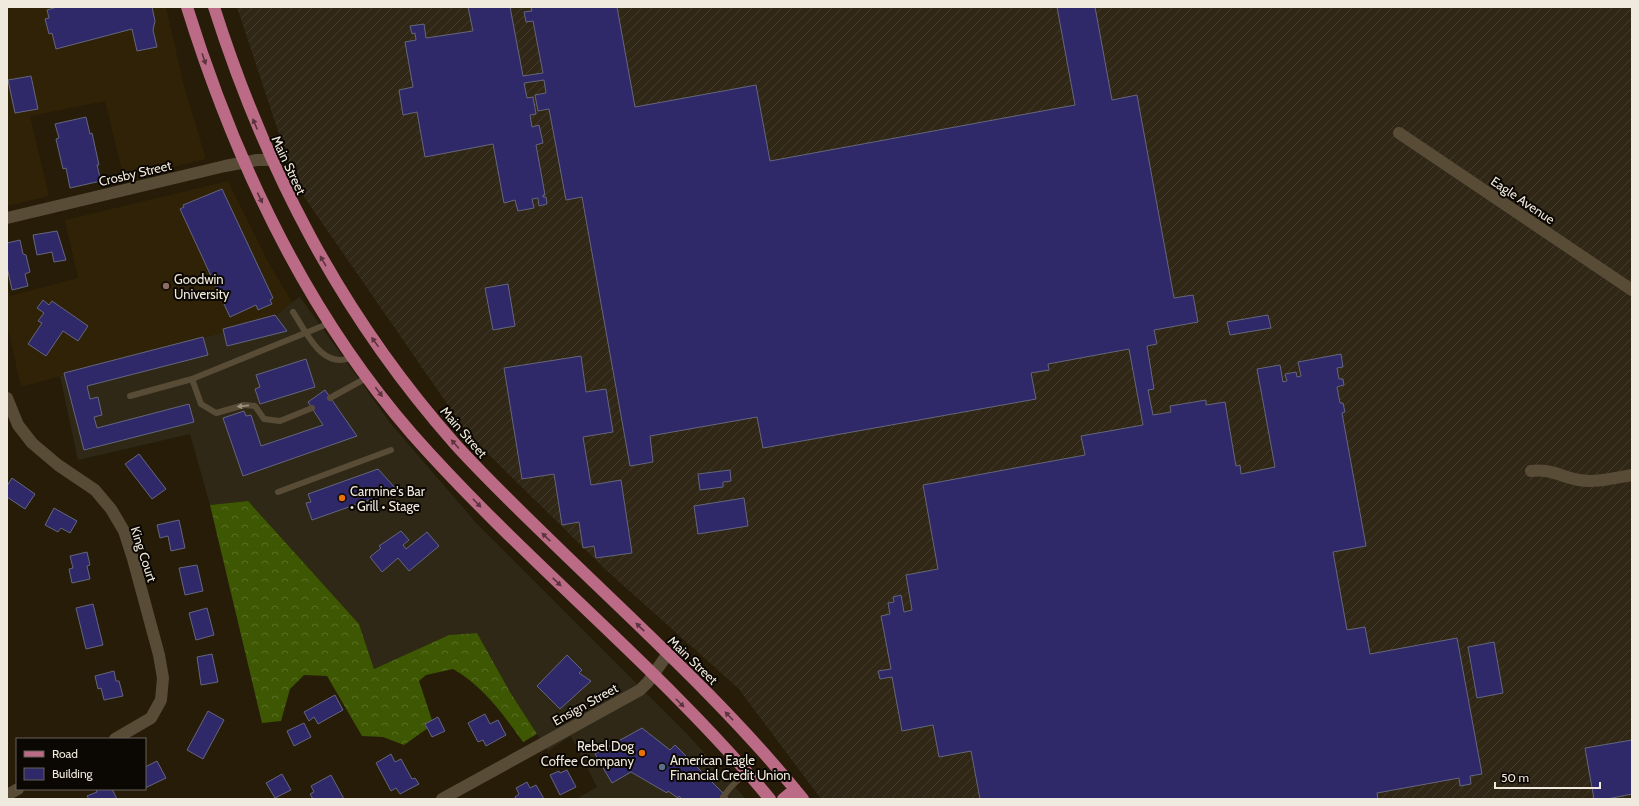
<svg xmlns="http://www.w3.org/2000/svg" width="1639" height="806" font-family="Cabin,sans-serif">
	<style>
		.commercial { fill: #2f2817 }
		.industrial { fill: url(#industrial-furrows) }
		.built { fill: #2f2206 }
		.forest { fill: url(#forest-crowns) }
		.building { fill: #302969; stroke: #65667d }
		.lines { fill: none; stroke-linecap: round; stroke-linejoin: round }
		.lane { stroke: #584c37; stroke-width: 6 }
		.street { stroke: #584c37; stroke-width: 12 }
		.primary { stroke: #bc6b86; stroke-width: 12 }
		.oneway { fill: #5b343d }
		.oneway2 { fill: #9c9382 }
		.education-dot { fill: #8d6e63; stroke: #0b0702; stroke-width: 1.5 }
		.food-dot { fill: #e8710a; stroke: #0b0702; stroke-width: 1.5 }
		.service-dot { fill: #5c6f8a; stroke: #0b0702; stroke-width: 1.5 }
		.labels { text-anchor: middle; stroke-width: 4; stroke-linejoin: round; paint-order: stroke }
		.street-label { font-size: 13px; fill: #f0e9dd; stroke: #0b0702 }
		.poi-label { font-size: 13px; fill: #f0e9dd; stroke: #0b0702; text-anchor: start }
	</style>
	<defs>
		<pattern id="industrial-furrows" width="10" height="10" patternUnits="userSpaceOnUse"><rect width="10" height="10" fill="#302717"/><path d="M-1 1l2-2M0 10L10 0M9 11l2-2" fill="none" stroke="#443c2d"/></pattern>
		<pattern id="forest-crowns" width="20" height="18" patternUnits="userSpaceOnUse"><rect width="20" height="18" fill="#3e5702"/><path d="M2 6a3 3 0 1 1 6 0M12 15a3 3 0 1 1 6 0" fill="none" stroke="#5a6f26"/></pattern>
	</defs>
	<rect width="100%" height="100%" fill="#261c08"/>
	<path class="commercial" d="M300,297L391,424L478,525L689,736L746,799H576L597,787L571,736L548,751L510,692L477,633L449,635L374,669L359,624L248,501L210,505L190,434L78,460L60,376L272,319L292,302Z"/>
	<path class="industrial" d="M237,7H1632V799H821L738,688L606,570L468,434L296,185Z"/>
	<path class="built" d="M7,7H166L184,86L206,159L124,179L105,101L30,116L49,196L7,206Z
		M228,181L266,258L292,302L272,319L21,387L7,325V283L10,296L78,278L65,220Z"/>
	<path class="forest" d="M248,501L359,624L374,669L449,635L477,633L510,692L537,734L523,742C502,713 484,687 453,669L426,675L419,681L432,720L428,728L404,745L383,737L362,736L327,676L304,675L290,689L281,721L262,723L210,505Z"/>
	<path class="building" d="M57,7H152L155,21L153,30L157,47L137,51L132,29L56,49L52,33L49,34L45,19L49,18L47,10Z
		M468,7H510L523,76L543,73L533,21L526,22L524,12L532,11L531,7H617L635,107L756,85L770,161L1075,105L1057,7H1095L1112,100L1137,95L1174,298L1193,295L1198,322L1154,330L1157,344L1147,346L1154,389L1148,390L1153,415L1171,412L1170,406L1206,400V405L1225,402L1236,466L1240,465L1241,474L1275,467L1257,369L1280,365L1283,382L1287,381L1285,374L1296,372L1297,377L1301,376L1298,362L1341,354L1343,367L1337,368L1339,379H1343L1344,385L1337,387L1340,403H1343L1345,412L1342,413L1366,546L1333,552L1347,630L1365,627L1370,654L1457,638L1482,774L1470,776L1471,784L1460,786L1459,778L1377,793L1378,799H980L971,751L939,757L933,725L902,731L892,677L880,679L878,671L891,669L881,616L890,614L888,603L894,602L893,597L901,595L904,612L912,610L906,575L938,569L923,485L1085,455L1081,436L1143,425L1129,349L1048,364L1049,370L1031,373L1036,399L763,448L757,417L650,436L653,462L630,466L582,197L566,200L549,109L538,111L535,95L546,93L544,80L524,83L527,98L533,97L536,114L530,115L532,127L539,125L543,143L536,145L545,195H543V197H546L547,204L539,206L538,198L532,199L534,208L518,211L515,200L504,203L493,144L425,157L417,112L403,115L399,90L413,87L405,42L416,40L415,33L412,34L410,26L424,24L426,38L473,31Z
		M31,76L38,109L15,113L8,80Z
		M86,117L90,134L92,133L99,165H97L101,181L70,188L66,168L63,169L56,139L59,138L55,124Z
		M222,189L273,298L270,300L272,304L258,310L256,305L230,317L180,209L184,207L183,205Z
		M57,231L66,260L54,262L52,252L37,255L33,235Z
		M20,240L23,254L26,255L30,272L25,274L28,286L12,290L7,267V243Z
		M508,284L515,326L493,330L485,288Z
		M43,300L49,305L52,301L88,326L78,341L63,331L46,356L28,344L42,323L38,321L44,313L37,308Z
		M275,315L287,331L227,346L223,329Z
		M1268,315L1271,328L1230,335L1227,322Z
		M203,337L208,355L87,386L90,399L98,397L102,415L94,417L97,428L189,404L194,422L84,450L64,373Z
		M581,356L586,392L606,389L613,432L583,437L591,485L621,480L632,553L596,558L594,546L583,548L579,522L562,525L554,474L522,479L504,368Z
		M306,359L315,387L260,404L255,389L260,387L256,375Z
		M325,390L357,436L243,476L223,418L244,411L246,416L251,415L261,446L323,425L308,402Z
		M139,454L166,489L152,499L125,464Z
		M378,469L397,490L312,520L306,503L311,502L308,494Z
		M730,470L731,481L723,482V487L700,490L698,474Z
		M12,478L35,494L25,509L7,497V486Z
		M744,498L748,526L698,534L694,506Z
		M54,508L77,521L70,533L61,528L58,532L45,525Z
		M179,520L185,548L171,551L168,536L160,538L157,525Z
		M401,531L409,540L403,545L406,549L427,532L439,546L409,571L398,558L382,572L370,557L381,548L379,546Z
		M87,552L90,565L87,566L90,579L72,583L69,569L73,568L70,556Z
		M197,565L203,591L185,595L179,568Z
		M93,604L103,645L86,649L76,608Z
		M207,608L214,635L196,640L189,613Z
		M1494,642L1503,693L1477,698L1468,647Z
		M212,654L218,682L201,685L197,657Z
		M567,655L582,670L579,673L591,681L560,709L537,686Z
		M114,671L116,681H119L123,696L104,700L101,688L98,689L95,676Z
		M335,695L343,710L318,724L314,717L309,721L304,712Z
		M208,711L224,720L203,759L187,750Z
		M485,714L490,724L498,720L506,735L486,746L483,740L478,742L468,723Z
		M438,717L445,731L432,737L425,724Z
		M304,723L311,737L294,746L287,731Z
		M642,728L670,750L675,745L729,799H682L679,796L678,798L668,791L667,793L631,772L612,783L595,754Z
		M1632,740V794L1607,799H1594L1585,748Z
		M391,754L395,762L401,759L412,779L415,778L419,784L400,794L396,788L391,791L376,763Z
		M157,761L166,778L145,788V767Z
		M567,770L576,787L560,795L550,775L559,771L560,773Z
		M282,774L291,790L275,798L266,783Z
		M331,775L344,799H313L310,794L314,792L311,786Z
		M527,782L530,788L536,785L544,799H516L515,797L519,794L516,788Z
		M96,789H112L117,799H89L87,796L97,792Z"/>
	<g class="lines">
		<path class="lane" d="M293,312C307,333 322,371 353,357
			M130,396L192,379
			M330,398L368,377
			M312,408L280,421L264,419L255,406L244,405L216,413L201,404L192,379L330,323
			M278,492L391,450
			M723,797L730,788L746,772"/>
		<path class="street" d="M1399,133L1632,290
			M7,218L225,166L257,160H271
			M7,398L18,425L32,443L58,465L95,490L111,509L124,531L133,559L159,655L163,678L161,700L151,718L115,739
			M1531,471C1549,468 1562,477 1579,480C1596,483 1615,478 1632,475
			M7,795L18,789
			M442,799L640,690L648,682L667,655"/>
		<path class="primary" d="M187,7C235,161 305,311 412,434C525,562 661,668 770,799
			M214,7C266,170 341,315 455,444C484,476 515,506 547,537C634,622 726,704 803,799
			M783,799L795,789"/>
	</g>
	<defs><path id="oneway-solid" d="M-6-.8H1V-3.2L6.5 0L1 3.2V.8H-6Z"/></defs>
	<g class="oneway">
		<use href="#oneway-solid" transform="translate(204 59) rotate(71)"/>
		<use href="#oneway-solid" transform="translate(255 124) rotate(-113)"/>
		<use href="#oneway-solid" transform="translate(260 198) rotate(64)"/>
		<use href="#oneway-solid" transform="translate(323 261) rotate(-120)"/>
		<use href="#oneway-solid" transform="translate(375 342) rotate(-126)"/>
		<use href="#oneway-solid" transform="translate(379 392) rotate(53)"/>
		<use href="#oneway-solid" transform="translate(455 444) rotate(-132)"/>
		<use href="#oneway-solid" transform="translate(477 503) rotate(46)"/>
		<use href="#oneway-solid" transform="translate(546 537) rotate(-136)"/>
		<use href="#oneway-solid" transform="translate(557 582) rotate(44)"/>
		<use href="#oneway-solid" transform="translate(640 627) rotate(-136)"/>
		<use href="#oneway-solid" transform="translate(680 703) rotate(45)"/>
		<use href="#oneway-solid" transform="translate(729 716) rotate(-134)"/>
	</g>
	<use class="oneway2" href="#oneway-solid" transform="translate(243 406) rotate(174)"/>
	<circle class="education-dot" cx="166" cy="286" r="4"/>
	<g class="food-dot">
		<circle cx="342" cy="498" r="4"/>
		<circle cx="642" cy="753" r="4"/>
	</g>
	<circle class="service-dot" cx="662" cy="767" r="4"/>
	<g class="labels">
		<g class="street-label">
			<text transform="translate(289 165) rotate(65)" y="5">Main Street</text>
			<text transform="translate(135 173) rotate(-13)" y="5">Crosby Street</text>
			<text transform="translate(1523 200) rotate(34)" y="5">Eagle Avenue</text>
			<text transform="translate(464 432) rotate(49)" y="5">Main Street</text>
			<text transform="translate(144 554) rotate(72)" y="5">King Court</text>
			<text transform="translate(693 660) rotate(44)" y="5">Main Street</text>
			<text transform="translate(585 704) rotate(-29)" y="5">Ensign Street</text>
		</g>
		<g class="poi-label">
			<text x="174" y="284">Goodwin<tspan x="174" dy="15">University</tspan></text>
			<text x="350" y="496">Carmine's Bar<tspan x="350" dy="15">• Grill • Stage</tspan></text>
			<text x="634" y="751" text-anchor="end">Rebel Dog<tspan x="634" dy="15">Coffee Company</tspan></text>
			<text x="670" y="765">American Eagle<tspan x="670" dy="15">Financial Credit Union</tspan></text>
		</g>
	</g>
	<rect width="1639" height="806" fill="none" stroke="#f0e9dd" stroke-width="16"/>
	<rect x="16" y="738" width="130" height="52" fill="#0b0702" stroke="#67615a"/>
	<rect x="24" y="751" width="20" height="6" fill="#bc6b86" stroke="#67615a"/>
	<text x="52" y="758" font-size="12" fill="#f0e9dd">Road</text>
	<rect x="24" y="768" width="20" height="12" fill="#302969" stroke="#67615a"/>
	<text x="52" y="778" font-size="12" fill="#f0e9dd">Building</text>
	<path d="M1495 782v6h105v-6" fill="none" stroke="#f0e9dd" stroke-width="2"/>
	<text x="1501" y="782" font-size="12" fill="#f0e9dd" stroke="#0b0702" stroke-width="3" paint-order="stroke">50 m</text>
</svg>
